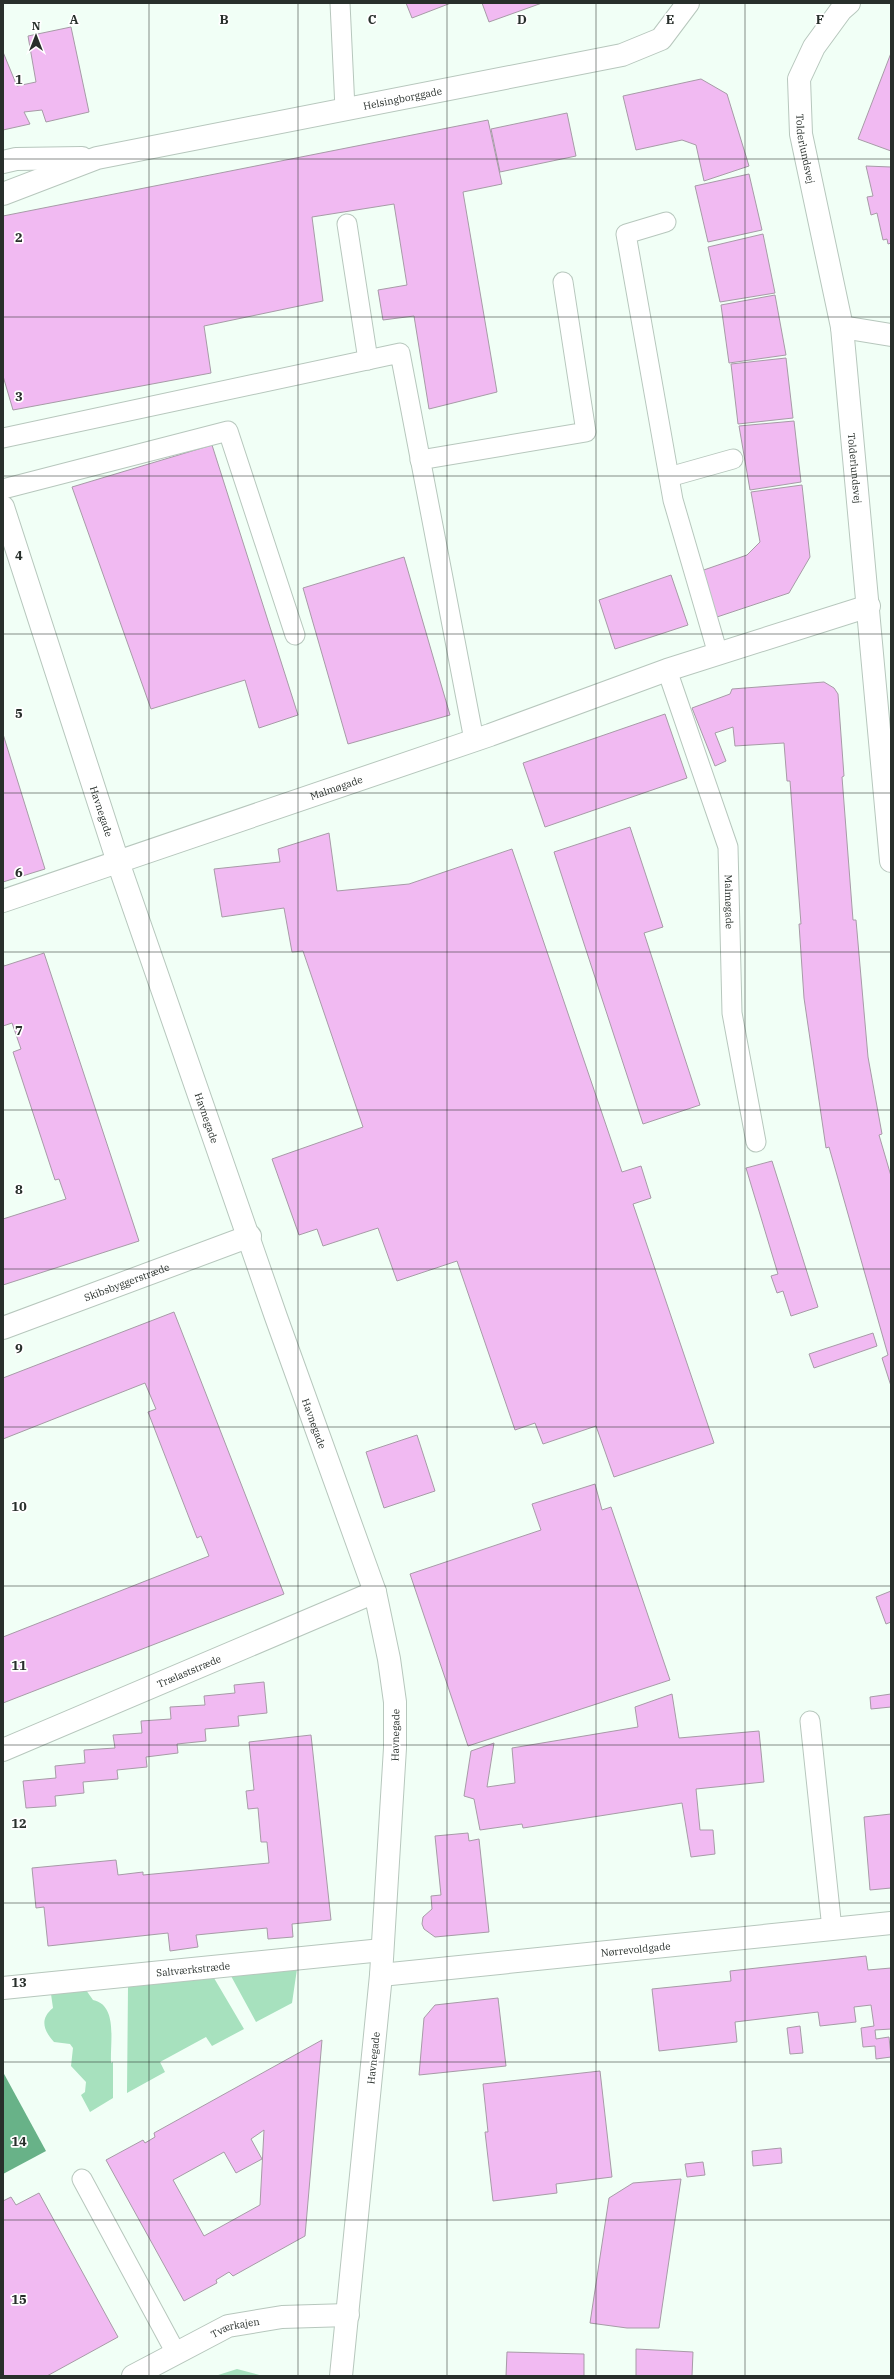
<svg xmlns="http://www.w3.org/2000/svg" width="894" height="2379" font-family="'IBM Plex Serif',serif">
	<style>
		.green { fill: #a7e1be }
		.water { fill: #68b288 }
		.building { fill: #f1baf2; stroke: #a79ba7; fill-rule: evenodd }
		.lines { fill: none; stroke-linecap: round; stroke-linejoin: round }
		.lane-casing { stroke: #b7c7bd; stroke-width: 21 }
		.street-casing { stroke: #b7c7bd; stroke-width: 24 }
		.secondary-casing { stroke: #b7c7bd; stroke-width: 24 }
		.lane { stroke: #fff; stroke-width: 19 }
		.street { stroke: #fff; stroke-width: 22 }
		.secondary { stroke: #fff; stroke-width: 22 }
		.grid { fill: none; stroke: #282f2b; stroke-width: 1; stroke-opacity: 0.55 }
		.labels { text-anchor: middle; stroke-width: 3.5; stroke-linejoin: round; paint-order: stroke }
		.street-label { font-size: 10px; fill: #282f2b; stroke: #fff }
		.grid-label { font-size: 13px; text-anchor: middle; font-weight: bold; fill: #282f2b; stroke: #fff; stroke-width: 3.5; stroke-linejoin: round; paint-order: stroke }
	</style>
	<rect width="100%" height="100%" fill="#f1fff6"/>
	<path class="green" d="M297,1969L292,2003L256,2022L231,1976Z
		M214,1978L244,2029L212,2046L206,2037L160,2062L165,2072L127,2093L128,1987Z
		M86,1990L93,2000C118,2005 110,2042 111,2063L113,2062V2098L90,2112L81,2095L85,2092L86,2082L71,2066L73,2048L70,2044L54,2042C44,2031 39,2019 53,2008L51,1994Z
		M237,2369L263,2376H215Z"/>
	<path class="water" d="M3,2072L46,2151L3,2174Z"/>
	<path class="building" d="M406,3H451L412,18Z
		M482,3H542L489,22Z
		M71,27L89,112L46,122L42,110L24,112L30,124L3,130V52L17,86L36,82L28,36Z
		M891,53V151L858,139Z
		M701,79L727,94L749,166L704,181L696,145L682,140L636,150L623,96Z
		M567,113L576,156L500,172L491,129Z
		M488,120L502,184L463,192L497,392L429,409L414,316L383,320L378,290L407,285L394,204L312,217L323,301L204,326L211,373L13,410L3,376V216Z
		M866,166L891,167V243L888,244L887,239L883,240L877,213L871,215L867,197L873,196Z
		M749,174L762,230L708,242L695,186Z
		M763,234L775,293L720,302L708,247Z
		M775,295L786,355L729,363L721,305Z
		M786,358L793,418L738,424L731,364Z
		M794,421L801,482L750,490L739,426Z
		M212,445L298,715L259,728L245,680L151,709L72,487Z
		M802,485L810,557L789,593L714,618L698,572L747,555L760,542L751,492Z
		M404,557L450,715L348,744L303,588Z
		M671,575L688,625L615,649L599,600Z
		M824,682L834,688L838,694L844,776L842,777L853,920H856L868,1057L882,1134L879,1135L891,1176V1386L882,1358L888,1355L829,1147L826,1148L804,998L799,924H801L790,781H787L784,743L735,746L733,727L715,733L726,761L715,766L692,708L730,694L732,689Z
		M665,714L687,778L545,827L523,763Z
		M3,734L45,869L3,882Z
		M630,827L663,927L644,933L700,1105L643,1124L554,852Z
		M329,833L337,891L409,884L512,849L622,1172L641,1166L651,1198L633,1204L714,1443L614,1477L596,1426L543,1444L535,1423L515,1430L457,1261L397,1281L378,1228L323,1246L317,1229L299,1235L272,1159L363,1127L303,951L292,952L284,908L222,917L214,869L280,862L278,849Z
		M44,953L139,1241L3,1285V1219L66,1199L59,1179L55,1180L13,1052L21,1049L12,1023L3,1026V962L4,966Z
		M772,1161L818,1307L791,1316L783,1291L777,1293L771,1276L778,1274L746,1168Z
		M174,1312L284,1594L3,1703V1637L209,1556L201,1536L197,1538L148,1412L156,1409L145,1383L3,1439V1378Z
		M873,1333L877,1346L814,1368L809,1354Z
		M417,1435L435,1491L384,1508L366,1452Z
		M595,1484L602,1510L611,1507L670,1680L468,1746L410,1574L541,1530L532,1504Z
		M891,1591V1622L886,1624L876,1597Z
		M264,1682L267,1713L238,1716L239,1726L205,1729L206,1741L177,1744L178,1753L146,1757L147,1767L117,1770L118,1779L83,1782L84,1793L55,1796L56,1806L26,1808L23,1781L56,1778L55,1766L85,1763L84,1750L115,1748L113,1735L142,1733L141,1721L171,1719L170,1707L205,1705L204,1696L235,1693L234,1685Z
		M672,1694L679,1738L759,1731L764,1782L696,1789L700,1830H713L715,1854L691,1857L682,1803L523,1828L522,1824L480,1830L474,1799L464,1796L471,1751L494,1743L487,1787L515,1783L512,1748L638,1727L635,1707Z
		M891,1694V1707L871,1709L870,1697Z
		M311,1735L331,1920L292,1924L293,1937L268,1939L267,1928L196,1935L198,1947L170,1951L168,1933L48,1946L44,1907L36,1908L32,1868L116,1860L118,1875L143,1872V1875L269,1863L267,1842H261L258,1808L248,1809L246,1791L254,1790L249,1742Z
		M891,1814V1888L870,1890L864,1817Z
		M468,1833L469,1841L479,1839L489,1932L435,1937L424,1929L422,1924L423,1917L432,1909L431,1896L441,1895L435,1836Z
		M866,1956L868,1970L891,1968V2029L875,2030L876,2039L889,2037L891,2057L876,2059L875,2046L863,2047L861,2028L874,2026L871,2005L854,2007L856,2022L820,2026L818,2012L735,2022L737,2042L659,2051L652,1989L731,1981L730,1971Z
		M498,1998L506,2066L419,2075L424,2018L435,2005Z
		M800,2026L803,2053L790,2054L787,2028Z
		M322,2040L305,2236L233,2276L229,2272L216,2280L217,2283L184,2301L106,2160L143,2140L145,2143L155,2137L154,2133ZM264,2130L260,2205L204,2236L173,2180L224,2152L236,2173L262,2159L251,2139Z
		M600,2071L612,2177L556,2184L557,2193L493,2201L485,2132H488L483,2084Z
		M781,2148L782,2163L753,2166L752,2151Z
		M703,2162L705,2175L687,2177L685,2164Z
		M681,2179L659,2328H627L590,2323L609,2198L633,2183Z
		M39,2193L118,2337L47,2376H3V2201L11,2197L16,2205Z
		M636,2349L693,2352L692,2376H636Z
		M507,2352L584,2354V2376H506Z"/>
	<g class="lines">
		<defs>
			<g id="lane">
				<path d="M340,3L345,109"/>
				<path d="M666,222L626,234L673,500L718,654"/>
				<path d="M347,224L368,360"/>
				<path d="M3,438L400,353L474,740"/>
				<path d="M420,460L586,432L563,282"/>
				<path d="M669,477L733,459"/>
				<path d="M3,489L228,431L295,635"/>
				<path id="s1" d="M667,670L728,847L732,1013L756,1142"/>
				<path d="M810,1721L832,1929"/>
				<path d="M82,2179L176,2353"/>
			</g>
			<g id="street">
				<path d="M842,327L891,335"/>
				<path id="s2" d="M3,901L490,735L667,670L869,606"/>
				<path id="s3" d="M3,1328L250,1236"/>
				<path id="s4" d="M3,1750L375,1592"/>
				<path id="s5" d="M381,1975L891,1923"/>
				<path id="s6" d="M3,1988L382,1950"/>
				<path id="s7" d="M133,2376L228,2326L282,2317L348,2315"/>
			</g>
			<g id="secondary">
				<path id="s8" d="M849,3L841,10L814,47L799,79L801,134L842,327L891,861"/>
				<path d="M3,162L16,159L82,158"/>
				<path id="s9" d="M3,194L97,158L622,55L661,39L688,3"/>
				<path id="s10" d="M3,507L118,862L276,1317L375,1592L389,1659L395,1702V1748L381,1975L341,2376"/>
			</g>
		</defs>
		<use href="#lane" class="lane-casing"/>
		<use href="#street" class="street-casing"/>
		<use href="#secondary" class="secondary-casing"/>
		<use href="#lane" class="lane"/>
		<use href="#street" class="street"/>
		<use href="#secondary" class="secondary"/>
	</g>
	<path class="grid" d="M149,3V2376M298,3V2376M447,3V2376M596,3V2376M745,3V2376M3,159H891M3,317H891M3,476H891M3,634H891M3,793H891M3,952H891M3,1110H891M3,1269H891M3,1427H891M3,1586H891M3,1745H891M3,1903H891M3,2062H891M3,2220H891"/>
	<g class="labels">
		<g class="street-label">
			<text dy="4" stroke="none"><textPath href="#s9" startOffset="412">Helsingborggade</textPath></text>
			<text dy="4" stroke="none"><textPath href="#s8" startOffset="162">Tolderlundsvej</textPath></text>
			<text dy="4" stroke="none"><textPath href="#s8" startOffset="486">Tolderlundsvej</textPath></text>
			<text dy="4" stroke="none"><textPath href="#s2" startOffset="352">Malmøgade</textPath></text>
			<text dy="4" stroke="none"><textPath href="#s10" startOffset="320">Havnegade</textPath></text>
			<text dy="4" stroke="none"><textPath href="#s1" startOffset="242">Malmøgade</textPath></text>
			<text dy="4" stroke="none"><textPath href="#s10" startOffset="644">Havnegade</textPath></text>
			<text dy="4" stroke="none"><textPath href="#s3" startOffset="132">Skibsbyggerstræde</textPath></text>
			<text dy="4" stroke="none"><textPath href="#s10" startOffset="968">Havnegade</textPath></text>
			<text dy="4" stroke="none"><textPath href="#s4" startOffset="202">Trælaststræde</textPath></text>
			<text transform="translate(395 1735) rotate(-89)" y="4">Havnegade</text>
			<text dy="4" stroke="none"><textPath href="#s5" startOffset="256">Nørrevoldgade</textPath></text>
			<text dy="4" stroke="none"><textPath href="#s6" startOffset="191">Saltværkstræde</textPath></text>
			<text transform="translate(373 2058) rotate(-84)" y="4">Havnegade</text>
			<text dy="4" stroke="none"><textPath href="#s7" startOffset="114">Tværkajen</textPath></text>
		</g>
	</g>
	<g class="grid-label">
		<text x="74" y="24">A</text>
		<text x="224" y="24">B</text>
		<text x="372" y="24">C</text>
		<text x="522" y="24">D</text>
		<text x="670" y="24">E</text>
		<text x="820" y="24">F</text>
		<text x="19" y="84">1</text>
		<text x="19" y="242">2</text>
		<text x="19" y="401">3</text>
		<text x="19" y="560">4</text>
		<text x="19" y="718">5</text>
		<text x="19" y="877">6</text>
		<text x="19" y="1035">7</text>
		<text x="19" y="1194">8</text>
		<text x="19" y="1353">9</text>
		<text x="19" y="1511">10</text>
		<text x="19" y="1670">11</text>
		<text x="19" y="1828">12</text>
		<text x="19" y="1987">13</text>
		<text x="19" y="2146">14</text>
		<text x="19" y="2304">15</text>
	</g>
	<rect width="894" height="2379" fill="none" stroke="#282f2b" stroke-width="8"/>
	<g transform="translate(36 36)" stroke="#ffffff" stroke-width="3" paint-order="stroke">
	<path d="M0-3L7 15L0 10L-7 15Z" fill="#282f2b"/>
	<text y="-6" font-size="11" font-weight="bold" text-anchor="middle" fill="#282f2b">N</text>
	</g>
</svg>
